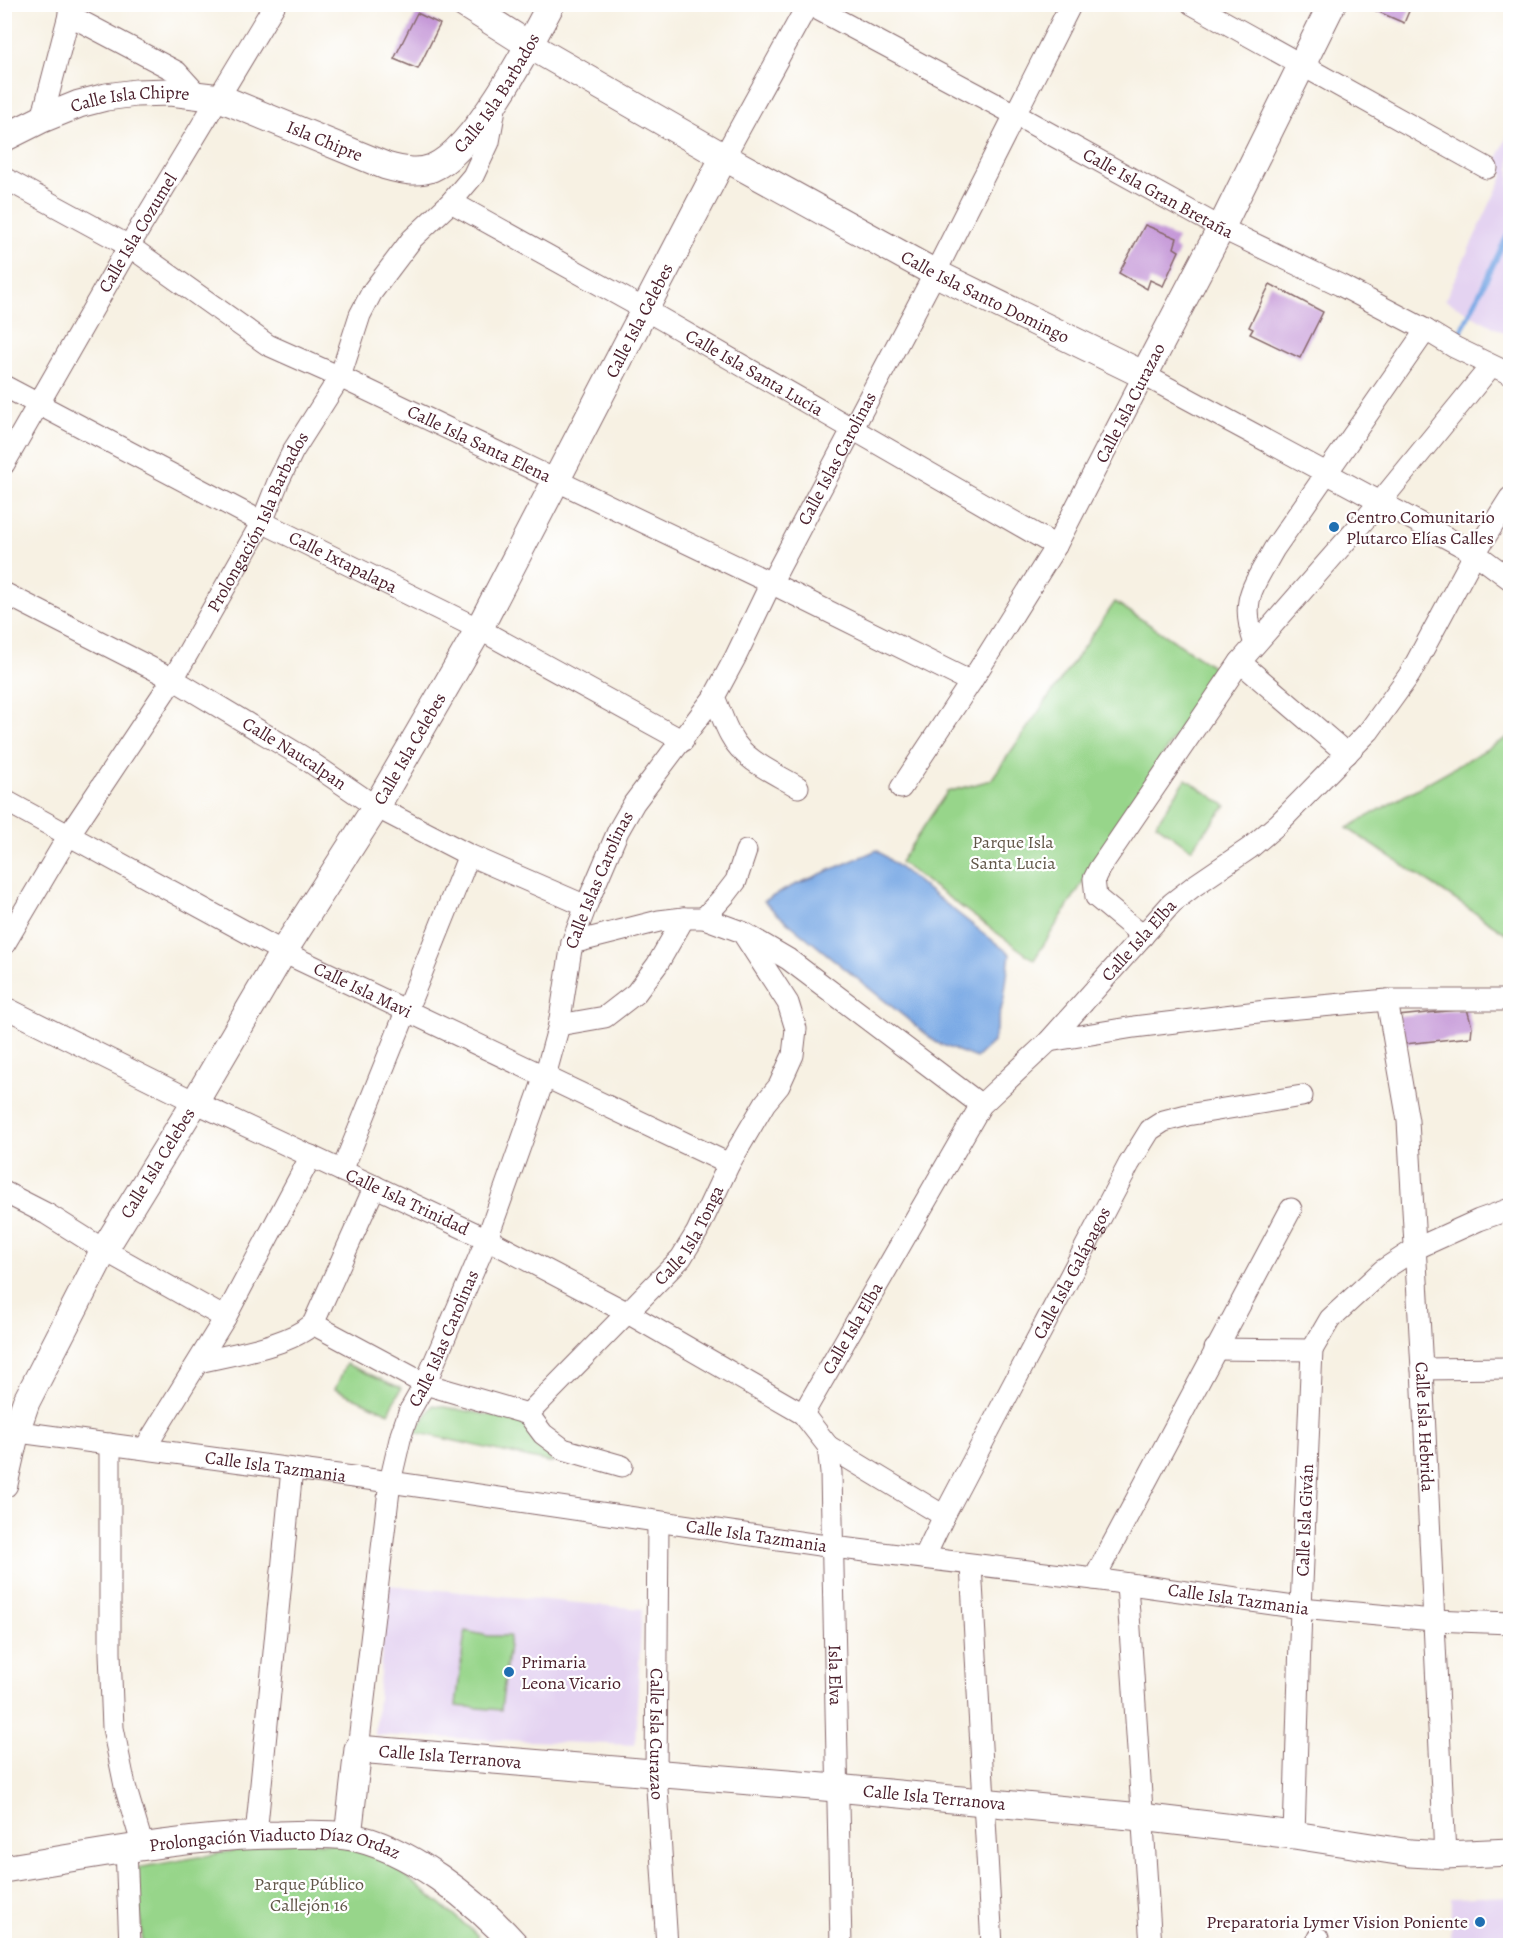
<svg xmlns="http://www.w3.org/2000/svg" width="1515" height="1950" font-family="Alegreya,serif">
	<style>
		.built { fill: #e4d3f1 }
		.green { fill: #97d58a; stroke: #707a5a; stroke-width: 1.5 }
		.water { fill: #7baae5; stroke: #626488; stroke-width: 1.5 }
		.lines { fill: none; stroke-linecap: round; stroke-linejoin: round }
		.stream { stroke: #7baae5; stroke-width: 5 }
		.building { fill: #c496d7 }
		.minor-casing { stroke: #87686b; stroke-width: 23 }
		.tertiary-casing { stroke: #87686b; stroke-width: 29 }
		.minor { stroke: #fff; stroke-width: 21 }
		.tertiary { stroke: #fff; stroke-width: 27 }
		.poi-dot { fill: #1f6fb2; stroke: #fff; stroke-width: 2 }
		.labels { text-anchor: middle; stroke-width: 4.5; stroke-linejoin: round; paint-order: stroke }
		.street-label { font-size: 18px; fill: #4a1f2b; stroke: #fff }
		.poi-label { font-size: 18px; fill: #4a1f2b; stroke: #fff; text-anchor: start }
		.park-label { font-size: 18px; fill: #615648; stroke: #fff }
	</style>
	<rect width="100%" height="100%" fill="#fff"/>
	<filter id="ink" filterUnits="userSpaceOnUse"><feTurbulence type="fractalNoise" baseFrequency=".0167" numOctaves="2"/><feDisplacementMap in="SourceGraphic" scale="12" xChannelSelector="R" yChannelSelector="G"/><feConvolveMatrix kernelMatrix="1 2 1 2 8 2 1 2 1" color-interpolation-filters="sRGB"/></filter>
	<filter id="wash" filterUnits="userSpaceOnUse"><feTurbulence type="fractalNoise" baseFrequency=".008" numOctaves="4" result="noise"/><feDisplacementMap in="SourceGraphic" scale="24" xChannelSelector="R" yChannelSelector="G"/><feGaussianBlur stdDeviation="1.35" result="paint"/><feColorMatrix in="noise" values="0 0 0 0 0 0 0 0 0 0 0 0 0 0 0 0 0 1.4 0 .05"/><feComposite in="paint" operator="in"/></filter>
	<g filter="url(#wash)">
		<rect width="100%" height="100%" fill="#f7f1e3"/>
		<path class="built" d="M1510,130V336L1445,300L1504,174L1493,168Z
			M387,1585L642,1609L635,1745L375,1735Z
			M1510,1896V1945H1450L1451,1898Z"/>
		<path class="green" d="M1115,602L1217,669L1034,960L900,862L947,792L991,780Z
			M1510,736V936L1347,828Z
			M1186,779L1226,806L1191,849L1156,824Z
			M346,1364L401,1388L389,1413L335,1389Z
			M433,1405L528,1422L553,1462H548L415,1432Z
			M465,1631L488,1636H510L501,1710L456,1706Z
			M290,1841L340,1844L388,1862L479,1936L472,1946L143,1945L136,1868Z"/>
		<path class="water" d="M877,850L1010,954L1004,998L993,1042L976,1058L937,1043L776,913L764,901L790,887Z"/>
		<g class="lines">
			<path class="stream" d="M1456,342L1510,230"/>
		</g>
		<g id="blocks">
			<path class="building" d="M1374,4H1412L1404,23L1372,9Z
				M417,13L440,24L418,69L394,59Z
				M1145,225L1177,238L1174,248L1179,251L1163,286L1150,280L1147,289L1119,273Z
				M1270,284L1323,312L1300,358L1250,334L1253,329L1249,327Z
				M1467,1009L1472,1027L1471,1037L1405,1044L1398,1016Z"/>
		</g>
	</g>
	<g filter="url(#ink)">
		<use href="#blocks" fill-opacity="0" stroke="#87686b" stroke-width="1.5"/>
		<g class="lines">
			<defs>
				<g id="minor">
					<path id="s1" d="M808,4L1016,115L1221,228L1340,285L1426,330L1454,347L1510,374"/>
					<path d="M1192,4L1487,168"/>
					<path d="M69,15L177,72L197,94"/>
					<path d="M42,119L69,15V4"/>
					<path d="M724,157L808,4"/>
					<path id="s2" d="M4,178L129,246L268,345L340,377L771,583L971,682"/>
					<path id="s3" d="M451,202L644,309L1056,546"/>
					<path id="s4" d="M4,386L262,522L479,629L683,741"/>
					<path id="s5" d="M4,464L129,246L275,4"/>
					<path id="s6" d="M4,593L173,679L303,757L376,807L469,855L586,906"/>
					<path d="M1255,644C1239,600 1253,587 1274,549L1426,330"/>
					<path d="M1240,662L1347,754"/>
					<path d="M714,697C720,710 724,724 731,736C744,761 775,773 798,787"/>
					<path d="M901,788L971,682L1056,546L1144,375L1475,553L1510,579"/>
					<path id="s7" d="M4,800L283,952L729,1164"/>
					<path d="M704,918L726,894L736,881L746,851"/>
					<path d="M1143,936L1096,897L1094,879L1099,869L1240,662L1381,501L1491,366"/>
					<path d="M572,943L659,921L684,918H704L742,932L788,959L981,1105"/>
					<path id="s8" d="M4,945L69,835L173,679L262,522L278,482L293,451L340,377L360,315L372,292L412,239L451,202L473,176L489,142L496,103"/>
					<path id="s9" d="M1387,1000L1408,1121L1422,1369L1445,1855"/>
					<path id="s10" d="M4,1007L195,1102L487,1239L626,1312L803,1414L828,1446L831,1473L841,1946"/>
					<path d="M559,1025L605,1017L636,993L657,965L684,918"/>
					<path d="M1049,1041L1134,1027L1266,1011L1387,1000H1510"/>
					<path d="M342,1171L469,855"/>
					<path d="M4,1192L47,1214L104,1250L225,1318"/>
					<path d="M313,1324L425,1384L528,1414"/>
					<path d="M1215,1349L1312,1350L1330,1319L1383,1270L1415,1249L1479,1220L1510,1209"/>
					<path d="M199,1362C232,1354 288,1346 313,1324L375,1186"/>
					<path d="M1422,1369L1510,1368"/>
					<path id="s11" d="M528,1414L681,1258L697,1232L729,1164L765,1103L779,1086L793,1055L796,1029L788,1003L742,932"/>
					<path d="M528,1414L543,1434L563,1449L622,1466"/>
					<path id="s12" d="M803,1414L981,1105L1049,1041L1172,903L1194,886L1250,848L1278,824L1369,731L1410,674L1475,553L1510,498"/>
					<path id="s13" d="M4,1430L390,1482L833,1547L1094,1579L1301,1608L1433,1620L1510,1623"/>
					<path d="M110,1444V1653L113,1728L125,1786L143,1847"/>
					<path d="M828,1446L944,1516"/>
					<path d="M145,1448L225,1318L311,1156"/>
					<path id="s14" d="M658,1522L656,1773L667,1946"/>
					<path id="s15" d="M924,1558L944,1516L1129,1164L1150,1130L1164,1121L1187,1115L1302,1096"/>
					<path d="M971,1565L992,1946"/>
					<path d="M1094,1579L1291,1209"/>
					<path d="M1127,1584L1151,1946"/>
					<path id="s16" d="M358,1749L390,1482L401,1435L409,1412L425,1384L487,1239L545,1076L559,1025L572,943L586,906L618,831L634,803L714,697L735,658L771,583L935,273L1071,4"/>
					<path d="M256,1835L292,1469"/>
					<path id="s17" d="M1294,1835L1301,1608L1312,1350"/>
					<path d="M126,1849L130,1946"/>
					<path d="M1318,1938V1946"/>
				</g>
				<g id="tertiary">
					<path id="s18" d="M464,4L529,45L724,157L935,273L1144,375L1221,228L1332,4"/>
					<path id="s19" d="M4,138L42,119L79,104L106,97L136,93L170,92L220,98L386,166C401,170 417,174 432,168C475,150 529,46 551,4"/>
					<path id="s20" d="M4,1484L16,1431L26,1402L104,1250L195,1102L283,952L376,807L479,629L724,157"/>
					<path id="s21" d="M348,1836L358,1749L836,1788L1141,1817L1294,1835L1410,1853L1445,1855L1510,1852"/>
					<path id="s22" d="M4,1869C95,1854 187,1836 279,1835C301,1834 324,1833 347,1836C409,1847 474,1899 516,1946"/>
				</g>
			</defs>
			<use href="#minor" class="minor-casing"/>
			<use href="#tertiary" class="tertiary-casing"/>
			<use href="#minor" class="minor"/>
			<use href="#tertiary" class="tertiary"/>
		</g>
	</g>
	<g class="poi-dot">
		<circle cx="1334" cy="527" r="6"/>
		<circle cx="509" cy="1672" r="6"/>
		<circle cx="1480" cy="1922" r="6"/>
	</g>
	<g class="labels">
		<g class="street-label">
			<text dy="6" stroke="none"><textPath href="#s19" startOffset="552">Calle Isla Barbados</textPath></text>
			<text dy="6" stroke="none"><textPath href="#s19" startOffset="134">Calle Isla Chipre</textPath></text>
			<text dy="6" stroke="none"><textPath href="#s19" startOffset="338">Isla Chipre</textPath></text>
			<text dy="6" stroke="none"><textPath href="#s1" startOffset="398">Calle Isla Gran Bretaña</textPath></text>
			<text dy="6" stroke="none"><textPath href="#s5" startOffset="267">Calle Isla Cozumel</textPath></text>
			<text dy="6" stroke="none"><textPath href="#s18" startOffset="598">Calle Isla Santo Domingo</textPath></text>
			<text dy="6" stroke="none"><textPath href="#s20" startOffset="1329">Calle Isla Celebes</textPath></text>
			<text dy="6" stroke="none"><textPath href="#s3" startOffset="348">Calle Isla Santa Lucía</textPath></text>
			<text transform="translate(1130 403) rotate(-63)" y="6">Calle Isla Curazao</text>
			<text dy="6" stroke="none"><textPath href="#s2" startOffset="546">Calle Isla Santa Elena</textPath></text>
			<text dy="6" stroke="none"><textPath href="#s16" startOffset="1395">Calle Islas Carolinas</textPath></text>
			<text dy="6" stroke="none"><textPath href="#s8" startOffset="494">Prolongación Isla Barbados</textPath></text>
			<text dy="6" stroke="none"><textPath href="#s4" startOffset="382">Calle Ixtapalapa</textPath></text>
			<text dy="6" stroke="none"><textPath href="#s20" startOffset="843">Calle Isla Celebes</textPath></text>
			<text dy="6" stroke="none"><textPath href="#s6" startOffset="332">Calle Naucalpan</textPath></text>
			<text dy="6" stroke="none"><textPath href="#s16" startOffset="909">Calle Islas Carolinas</textPath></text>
			<text dy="6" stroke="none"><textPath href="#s12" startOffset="585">Calle Isla Elba</textPath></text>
			<text dy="6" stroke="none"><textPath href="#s7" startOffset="406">Calle Isla Mavi</textPath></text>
			<text dy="6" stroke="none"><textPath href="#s20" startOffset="358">Calle Isla Celebes</textPath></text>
			<text dy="6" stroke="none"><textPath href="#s10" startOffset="448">Calle Isla Trinidad</textPath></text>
			<text dy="6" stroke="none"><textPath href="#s11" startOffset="242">Calle Isla Tonga</textPath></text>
			<text dy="6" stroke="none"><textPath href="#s15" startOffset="321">Calle Isla Galápagos</textPath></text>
			<text dy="6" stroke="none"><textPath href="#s12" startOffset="99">Calle Isla Elba</textPath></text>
			<text dy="6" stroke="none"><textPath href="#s16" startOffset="423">Calle Islas Carolinas</textPath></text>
			<text dy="6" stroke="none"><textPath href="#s9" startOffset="429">Calle Isla Hebrida</textPath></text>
			<text dy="6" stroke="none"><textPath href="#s13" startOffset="274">Calle Isla Tazmania</textPath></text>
			<text dy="6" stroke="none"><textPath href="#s17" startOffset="315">Calle Isla Giván</textPath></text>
			<text dy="6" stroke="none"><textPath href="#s13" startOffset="760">Calle Isla Tazmania</textPath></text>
			<text dy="6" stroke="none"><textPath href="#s13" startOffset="1246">Calle Isla Tazmania</textPath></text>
			<text dy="6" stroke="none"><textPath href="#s10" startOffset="1167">Isla Elva</textPath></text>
			<text dy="6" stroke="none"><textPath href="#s14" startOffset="212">Calle Isla Curazao</textPath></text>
			<text dy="6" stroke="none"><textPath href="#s21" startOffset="180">Calle Isla Terranova</textPath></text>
			<text dy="6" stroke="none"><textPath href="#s21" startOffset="666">Calle Isla Terranova</textPath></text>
			<text dy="6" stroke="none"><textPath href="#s22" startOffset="274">Prolongación Viaducto Díaz Ordaz</textPath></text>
		</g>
		<g class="poi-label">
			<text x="1346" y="523">Centro Comunitario<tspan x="1346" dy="21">Plutarco Elías Calles</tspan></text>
			<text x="521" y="1668">Primaria<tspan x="521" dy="21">Leona Vicario</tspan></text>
			<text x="1468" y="1928" text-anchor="end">Preparatoria Lymer Vision Poniente</text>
		</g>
		<g class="park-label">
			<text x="1013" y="848">Parque Isla<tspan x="1013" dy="21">Santa Lucia</tspan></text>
			<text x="309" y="1890">Parque Público<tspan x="309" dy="21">Callejón 16</tspan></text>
		</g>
	</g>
	<rect width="1515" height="1950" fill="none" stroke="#fff" stroke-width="24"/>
</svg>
